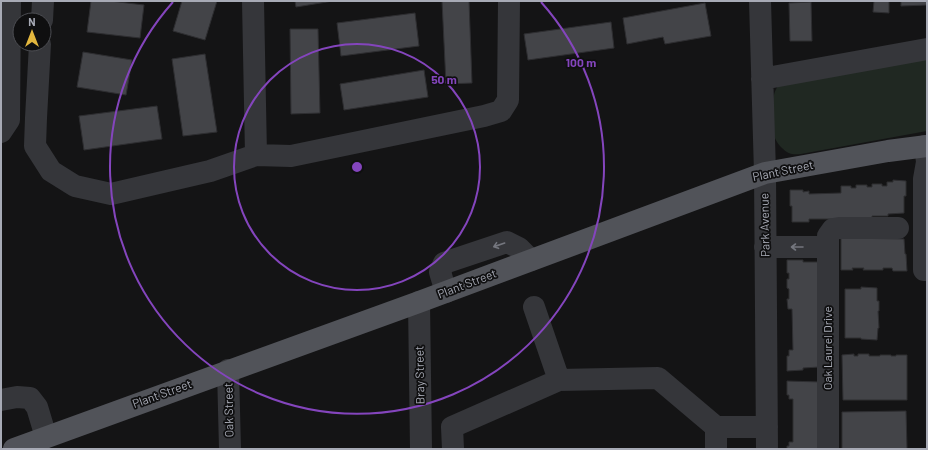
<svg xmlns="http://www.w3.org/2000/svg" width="928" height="450" font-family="Barlow,sans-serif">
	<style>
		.green { fill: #202822 }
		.building { fill: #434448; stroke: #2e2e31 }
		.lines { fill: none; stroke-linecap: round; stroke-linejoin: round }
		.minor { stroke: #35363a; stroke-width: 22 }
		.major { stroke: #515359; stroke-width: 22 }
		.oneway { stroke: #74767e }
		.ring { fill: none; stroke: #8445bd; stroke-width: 2 }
		.labels { text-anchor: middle; stroke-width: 3.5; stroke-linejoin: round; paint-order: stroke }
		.street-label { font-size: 12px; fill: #a7aab5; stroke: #0f0f10 }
		.centre { fill: #8445bd; stroke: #0f0f10; stroke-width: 2 }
		.ring-label { font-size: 12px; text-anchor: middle; font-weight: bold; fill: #8445bd; stroke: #0f0f10; stroke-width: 3.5; stroke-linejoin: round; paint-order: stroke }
	</style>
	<rect width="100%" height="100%" fill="#141415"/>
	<path class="green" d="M927,56V131L801,154C792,155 788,154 782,148C771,137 773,128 773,113C773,104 772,94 778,86Z"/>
	<path class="building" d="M91,1H110L144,5L140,38L87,32Z
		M182,1H217L205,40L173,31Z
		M295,1H333L296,7Z
		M442,1H469L472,83L446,84Z
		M874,1H889V13L873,12Z
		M901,1H927V5L901,6Z
		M811,2L812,41H790L789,3Z
		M705,3L711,36L665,44L663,37L627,44L623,18Z
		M415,13L419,46L341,56L337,23Z
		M611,22L614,48L528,60L524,34Z
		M290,29H318L320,113L291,114Z
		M83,52L132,60L126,95L77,87Z
		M205,54L217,132L183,136L172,59Z
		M424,70L428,97L344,110L340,84Z
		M157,106L162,139L84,150L79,116Z
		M893,180L906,181V196H904V213L888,214V216H872V218L857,219H809V222H792V206H790V190H803V192L809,191V194L841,193V186H851V188H856V185H867V187H872V184H882V186H887V182H893Z
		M841,238L904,239L905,254H906L907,271H893L892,268H883V270H863L864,268H852L853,270H841Z
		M787,260H803V262H819V367L803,368V370L787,371V356H789V350H793L792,309H788L787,299H789V289L787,288V279H789V273H787Z
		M861,287L877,288V301H879V311H878L879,328H878L877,340L861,339V338H845V289H861Z
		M854,354V356H858V354H869V356H880V355H891V356H896V355H907V400H843L842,355Z
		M787,381L820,382V449H787V446H789V442H793V399H789V395H787Z
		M906,411L907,449H842V412Z"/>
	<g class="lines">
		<path class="minor" d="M253,1L256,155
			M760,1L765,173L767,449
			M42,20L43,1
			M40,44L36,118L35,146L51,171L75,186L111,194L210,171L256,155L291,156L484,116L501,111L508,100L509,1
			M762,79L927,49
			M1,132L9,120L10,1
			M925,146L927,162L924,179V270H927
			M765,247H828
			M446,292L440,272L444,263L507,242L519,248L531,260
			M419,302L421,449
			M534,307L559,380
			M228,370L230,449
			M1,400L17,397L30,398L37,407L46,437
			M453,449L452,427L559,380L658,378L716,427H767
			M716,449V427
			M828,449V236L833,229L839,228H898"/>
		<path class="major" d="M14,449L419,302L765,173L888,151L927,146"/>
	</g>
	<defs><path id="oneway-shaft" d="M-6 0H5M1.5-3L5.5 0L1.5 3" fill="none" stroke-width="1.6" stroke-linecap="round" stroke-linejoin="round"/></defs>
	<g class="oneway">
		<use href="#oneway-shaft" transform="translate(499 245) rotate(161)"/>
		<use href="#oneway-shaft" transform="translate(797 247) rotate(180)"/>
	</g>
	<g class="ring">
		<circle cx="357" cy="167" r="123"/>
		<path d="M541 2A247 247 0 1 1 173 2"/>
	</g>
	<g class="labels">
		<g class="street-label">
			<text transform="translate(783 171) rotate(-12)" y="4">Plant Street</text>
			<text transform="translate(765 225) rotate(-91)" y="4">Park Avenue</text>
			<text transform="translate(467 284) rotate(-21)" y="4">Plant Street</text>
			<text transform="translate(828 348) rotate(-90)" y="4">Oak Laurel Drive</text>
			<text transform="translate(420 375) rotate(-91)" y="4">Bray Street</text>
			<text transform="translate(162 394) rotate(-20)" y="4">Plant Street</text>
			<text transform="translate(229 410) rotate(-91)" y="4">Oak Street</text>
		</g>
	</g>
	<circle cx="357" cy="167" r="6" class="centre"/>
	<g class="ring-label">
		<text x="581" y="67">100 m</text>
		<text x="444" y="84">50 m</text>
	</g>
	<rect width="928" height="450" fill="none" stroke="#a7aab5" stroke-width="4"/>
	<g transform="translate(32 32)"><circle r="19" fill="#0f0f10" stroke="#4c4d52"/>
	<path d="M0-3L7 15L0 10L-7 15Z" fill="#e3b73e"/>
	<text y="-6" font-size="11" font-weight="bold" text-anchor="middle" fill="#a7aab5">N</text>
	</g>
</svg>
